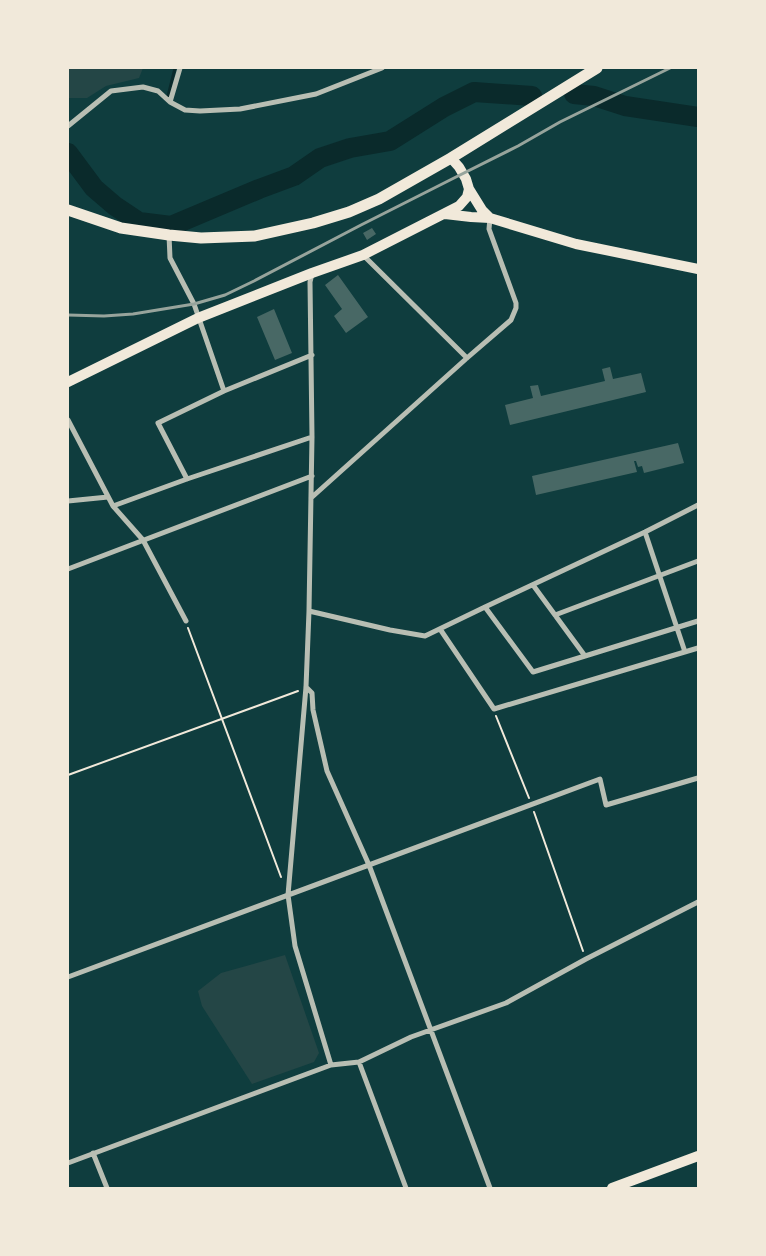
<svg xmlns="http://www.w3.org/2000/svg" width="766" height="1256" font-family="Poppins,sans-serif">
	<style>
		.green { fill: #244646 }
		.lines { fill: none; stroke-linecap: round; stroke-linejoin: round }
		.stream { stroke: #0a2a2b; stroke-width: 3 }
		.river { stroke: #0a2a2b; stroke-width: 20 }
		.building { fill: #486865 }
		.path { stroke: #f1e9da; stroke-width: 2 }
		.minor { stroke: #b8beb3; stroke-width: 5 }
		.secondary { stroke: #f1e9da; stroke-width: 10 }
		.trunk { stroke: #f1e9da; stroke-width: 11 }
		.rail { stroke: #97a49c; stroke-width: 3 }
	</style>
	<rect width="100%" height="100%" fill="#0f3d3e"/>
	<path class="green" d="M68,68H143L139,78L106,86L87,98H68Z
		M285,955L319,1053L314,1062L252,1084L202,1006L198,991L221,973Z"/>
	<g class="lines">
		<path class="stream" d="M168,96L175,68"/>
		<path class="river" d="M574,94L594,96L625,106L698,117
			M68,153L94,188L115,206L139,222L171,226L259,189L294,176L320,158L350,148L390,141L444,107L474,92L532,96"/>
	</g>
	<path class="building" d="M372,228L376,234L367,240L363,233Z
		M338,275L368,317L346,333L334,316L342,309L325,285Z
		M274,309L292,353L275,360L257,317Z
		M610,367L613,379L641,373L646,392L510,425L505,405L533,398L530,386L538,385L541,396L605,381L602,369Z
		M678,443L684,463L644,473L642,466L638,467L636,461H634L637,472L536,495L532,476Z"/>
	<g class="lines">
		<path class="path" d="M188,628L281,877
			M496,716L529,798
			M68,775L298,691
			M534,812L583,951"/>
		<path class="minor" d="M170,102L185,110L200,111L240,109L316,94L382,68
			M68,126L111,91L143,87L158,91L170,102L180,68
			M169,235L170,258L194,304L224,391
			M363,255L467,358
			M312,274L310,282L312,437L309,611L306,687L288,895L295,946L331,1065
			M68,420L113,506L143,540L186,621
			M187,479L158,423L224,391L312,355
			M311,498L467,358L511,320L516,308V303L489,229L490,218
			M68,501L108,497
			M113,506L187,479L312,437
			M645,532L685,652
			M68,569L312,476
			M533,585L585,656L698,621
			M485,607L533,672L585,656
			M309,611L390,630L425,636L485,607L645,532L698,505
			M555,615L698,561
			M440,629L494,709L698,648
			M306,687L312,693L313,710L327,771L369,865L490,1188
			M68,977L600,779L606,805L698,778
			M359,1062L406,1188
			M93,1153L107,1188
			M68,1163L331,1065L359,1062L411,1037L506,1003L586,959L698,902"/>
		<path class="secondary" d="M451,158L459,167L466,179L469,189L482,210L490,218L576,244L698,269
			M445,214L471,217L490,218
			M68,382L198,318L312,273L363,255L459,206L467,197L469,189
			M612,1188L698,1156"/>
		<path class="trunk" d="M68,210L121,228L169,235L201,238L255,236L313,223L349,212L379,199L451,158L597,68"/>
		<path class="rail" d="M68,315L104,316L133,314L194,304L225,295L254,281L361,225L454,178L518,146L560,122L670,68"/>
	</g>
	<rect width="766" height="1256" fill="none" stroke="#f1e9da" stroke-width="138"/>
</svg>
